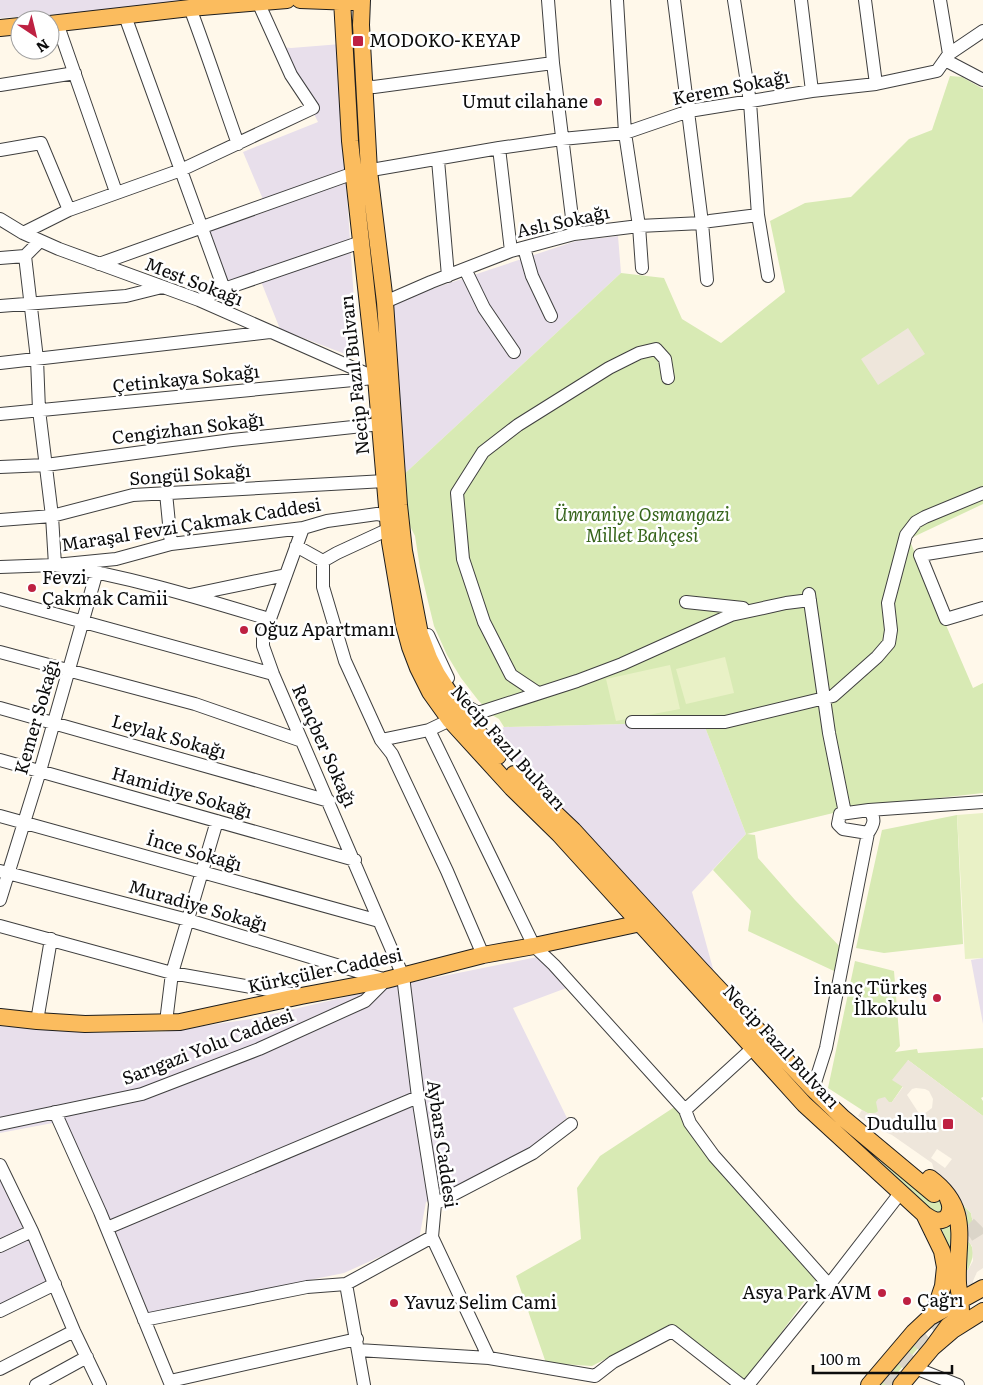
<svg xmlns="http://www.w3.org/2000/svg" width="983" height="1385" font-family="Literata,serif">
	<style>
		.industrial { fill: #e8dfeb }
		.green { fill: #d8eab4 }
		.pitch { fill: #e9f1c6 }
		.plaza { fill: #eee6db; fill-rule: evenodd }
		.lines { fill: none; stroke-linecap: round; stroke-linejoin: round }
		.major-tunnel { stroke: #dbd5c9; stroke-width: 16; stroke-dasharray: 16 8; stroke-linecap: butt }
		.minor-casing { stroke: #3f3f3f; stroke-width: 14 }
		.major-casing { stroke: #1d1d1d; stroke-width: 18 }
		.minor { stroke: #fff; stroke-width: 12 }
		.major { stroke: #fbbc5e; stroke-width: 16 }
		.poi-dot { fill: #be2142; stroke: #fff; stroke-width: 2 }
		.labels { text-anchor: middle; stroke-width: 5; stroke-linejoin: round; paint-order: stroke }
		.poi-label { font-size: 18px; fill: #0c0c0c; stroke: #fff; text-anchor: start }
		.street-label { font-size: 18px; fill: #0c0c0c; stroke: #fff }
		.park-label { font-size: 18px; font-style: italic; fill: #36641b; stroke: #fff }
	</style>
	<rect width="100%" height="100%" fill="#fff8ea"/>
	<path class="industrial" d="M0,0H188L64,14L0,18Z
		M341,44L346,181L358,359L280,329L258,274L228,285L207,232L268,211L243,152L318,122L281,47L291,48Z
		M618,236L621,273L400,478L383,305L576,241Z
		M624,724L705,727L746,834L692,892L715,976L636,890L491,737L504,727Z
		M537,957L569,987L513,1008L567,1118L526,1152L426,1202L419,1239L344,1273L147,1313L63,1121L0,1133V1026L93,1033L162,1032L251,1019L389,987Z
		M983,958V1024L971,960Z
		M0,1175L50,1282L0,1305Z"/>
	<path class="green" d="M950,76L962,77L983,89V504L909,539L973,688L983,683V793L858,807L747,834L755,835L758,858L795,900L845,952L834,971L748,931L751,911L713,870L746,834L705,727L624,724L504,727L499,719L492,715L478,700L461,678L447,655L434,626L420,568L415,536L407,520L400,478L621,273L664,278L682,319L721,343L785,292L770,221L805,203L851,197L909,139L932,130Z
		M957,815L963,944L884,953L856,948L882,830Z
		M855,961L894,971L900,1046L895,1052L917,1049L918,1053L983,1048V1097L981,1098L983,1101V1116L908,1060L903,1086L892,1102H889L876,1113H867L862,1110L828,1088Z
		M676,1106L818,1282L746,1381L671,1325L592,1366L546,1363L516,1276L581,1239L577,1188L600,1156Z
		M863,1145L937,1190L948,1204L940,1212L933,1211Z
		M958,1200L971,1213L974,1230L967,1236Z
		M955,1219L954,1261L950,1297L943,1302C948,1272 954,1256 941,1227Z
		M964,1241L969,1242C977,1252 971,1261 968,1270L964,1272Z
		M916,1341L920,1344L919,1347L887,1385H878Z"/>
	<path class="pitch" d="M725,657L734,693L686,704L676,669Z
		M670,665L680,709L616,721L606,679Z
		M983,813V958L965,959L957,815Z"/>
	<path class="plaza" d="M908,328L925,354L878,385L861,359Z
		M908,1060L983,1116V1268L977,1272L973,1281V1286L968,1285L964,1272L968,1270L973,1261L972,1246L969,1242L964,1241L967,1236L974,1230L971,1213L936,1177L932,1163L892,1135L878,1129L858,1116L862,1110L870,1114L878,1112L876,1102L878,1099L885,1097L889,1102H892L903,1087L892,1080ZM916,1088L925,1089L929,1091L933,1099L932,1108L924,1114L920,1115L907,1095L912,1089ZM937,1149L952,1159L945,1168L931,1158Z"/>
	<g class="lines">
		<path class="major-tunnel" d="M951,1208L976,1232L983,1243
			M886,1385L920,1344L949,1321"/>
		<defs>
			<path id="minor" d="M548,0L553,63L574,234
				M617,0L625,133L639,226L642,268
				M674,0L702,223L707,280
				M734,0L750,102L758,215L768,276
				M801,0L812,91
				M865,0L876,84
				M940,0L949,54
				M190,8C207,53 222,99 238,144
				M125,16L224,289
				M57,23L116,192
				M945,60L983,80
				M0,85L75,73
				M364,86L374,87L553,63
				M499,148L511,251
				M0,150L41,143L69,210
				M438,160L448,276
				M0,219L23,233L59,249L199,300L376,378
				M23,233L69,210L181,170L313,108L291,75L258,2
				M40,241L25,256L37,359L39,410L52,516L55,565C128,576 199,598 269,619
				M524,248L532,276L551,316
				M0,258L25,256
				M99,264L354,173L499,148L562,139L625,133L689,111L812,91L876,84L937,71L949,54L983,31
				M465,269L484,308L514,352
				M199,300L224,289L361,242
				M385,302L431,282L511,251L574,234L639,226L702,223L710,221L758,215
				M0,306L126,296L162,287
				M0,363L270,332
				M0,414L374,378
				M0,467L46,465L232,440L381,424
				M166,493L171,544
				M0,520L52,516L133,495L385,481
				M397,527L389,529L337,553L323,561V587L345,661L381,740L392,754L447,871L483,955
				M303,528L263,638V646L273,674L403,976L418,1097L435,1204L432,1237L346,1284L364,1385
				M983,545L920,555L946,619L983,608
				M296,546L323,561
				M0,567L55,565L116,559L171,544L303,528L327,521L377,514L388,516
				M809,594L829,733L845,813
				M190,595L286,575
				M0,599L273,674
				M686,602L743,608
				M428,635L448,678
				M0,652L195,704L302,741
				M538,693L511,675L484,622L463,559L457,493L483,452L518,425L609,368L639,353L656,349L665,359L668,378
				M459,694L468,707L478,713L577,681L622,664L731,615L786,603L810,600
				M0,708L329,801
				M632,722H725L833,696L877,657L889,643L891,630L888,603L906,535L916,522L925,517L983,493
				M429,730L534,946L554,965L685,1110L690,1123L714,1156L829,1285
				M381,740L429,730L450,720
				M0,760L355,860
				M869,810L983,802
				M0,816L379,921
				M0,871L188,920L386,980L365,1001L259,1049L142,1094L0,1124
				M0,900L40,771L97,571
				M0,926L172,973L297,995
				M37,1021L51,939
				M166,1022L172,973L217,821
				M813,1089L826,1048L868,833C874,824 876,819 869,810L840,814L838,824L843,829L868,833
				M685,1110L753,1048
				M55,1112L100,1212L171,1385
				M0,1165L32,1231L74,1331L100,1385
				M435,1204L533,1153L571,1124
				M107,1228L418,1097
				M432,1237L489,1358L595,1376L613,1362L672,1331L741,1385
				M0,1246L32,1231
				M0,1311L55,1284
				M144,1320L307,1287L346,1284
				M358,1350L489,1358
				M915,1368L958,1385
				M0,1369L74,1331
				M170,1381L357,1339
				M36,1385L87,1357
				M748,1385L829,1285L901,1192"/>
			<path id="major" d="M300,0L353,2
				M342,0L350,141L376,378L390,542L404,625L410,647L418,668L430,692L450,720L512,788L559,834L804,1104L924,1214L942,1251L945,1267L943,1286L938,1301L930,1317
				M362,0L361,25L369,171L385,302L399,505L404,551L420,634L429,658L437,674L463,714L498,756
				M50,24L190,8L287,0
				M0,28L20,26
				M514,774L573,830L701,970L813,1089L843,1118L934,1194
				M0,1017L37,1021L85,1024L180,1022L301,996L386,980L483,955L534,946L641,923L648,918
				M930,1178C972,1209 956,1240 958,1283C959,1295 963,1306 960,1318L948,1326L932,1348
				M924,1214C927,1216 931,1219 935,1220C949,1223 953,1209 948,1199
				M869,1385L914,1332L930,1317L983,1288
				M901,1385L932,1348L953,1330L983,1311"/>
		</defs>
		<use href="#minor" class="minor-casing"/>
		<use href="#major" class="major-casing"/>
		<use href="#minor" class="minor"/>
		<use href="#major" class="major"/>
	</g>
	<g class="poi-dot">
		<rect x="352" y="35" width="12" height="12" rx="2.5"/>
		<circle cx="598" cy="102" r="5"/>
		<circle cx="32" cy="588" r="5"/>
		<circle cx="244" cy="630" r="5"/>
		<circle cx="937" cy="998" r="5"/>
		<rect x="942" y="1118" width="12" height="12" rx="2.5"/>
		<circle cx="882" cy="1293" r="5"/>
		<circle cx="907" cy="1301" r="5"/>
		<circle cx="394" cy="1303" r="5"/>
	</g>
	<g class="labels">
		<g class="poi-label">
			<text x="369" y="47">MODOKO-KEYAP</text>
			<text x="588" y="108" text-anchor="end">Umut cilahane</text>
			<text x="42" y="584">Fevzi<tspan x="42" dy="21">Çakmak Camii</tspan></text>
			<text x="254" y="636">Oğuz Apartmanı</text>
			<text x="927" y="994" text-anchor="end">İnanç Türkeş<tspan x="927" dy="21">İlkokulu</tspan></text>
			<text x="937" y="1130" text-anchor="end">Dudullu</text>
			<text x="872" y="1299" text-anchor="end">Asya Park AVM</text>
			<text x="917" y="1307">Çağrı</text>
			<text x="404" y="1309">Yavuz Selim Cami</text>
		</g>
		<g class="street-label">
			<text transform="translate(731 88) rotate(-11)" y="6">Kerem Sokağı</text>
			<text transform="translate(563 222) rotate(-12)" y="6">Aslı Sokağı</text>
			<text transform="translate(194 282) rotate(21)" y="6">Mest Sokağı</text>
			<text transform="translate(355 375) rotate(-96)" y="6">Necip Fazıl Bulvarı</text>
			<text transform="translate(186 379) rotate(-6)" y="6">Çetinkaya Sokağı</text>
			<text transform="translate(188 429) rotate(-7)" y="6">Cengizhan Sokağı</text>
			<text transform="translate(190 475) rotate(-4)" y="6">Songül Sokağı</text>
			<text transform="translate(191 525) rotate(-9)" y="6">Maraşal Fevzi Çakmak Caddesi</text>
			<text transform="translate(37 717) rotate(-74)" y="6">Kemer Sokağı</text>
			<text transform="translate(169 737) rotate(16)" y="6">Leylak Sokağı</text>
			<text transform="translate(324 746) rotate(66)" y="6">Rençber Sokağı</text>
			<text transform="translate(508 748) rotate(48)" y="6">Necip Fazıl Bulvarı</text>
			<text transform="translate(182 793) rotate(16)" y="6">Hamidiye Sokağı</text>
			<text transform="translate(194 852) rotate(16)" y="6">İnce Sokağı</text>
			<text transform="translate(198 906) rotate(16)" y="6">Muradiye Sokağı</text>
			<text transform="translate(325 971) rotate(-12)" y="6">Kürkçüler Caddesi</text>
			<text transform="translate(208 1047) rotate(-21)" y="6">Sarıgazi Yolu Caddesi</text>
			<text transform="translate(781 1047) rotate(47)" y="6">Necip Fazıl Bulvarı</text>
			<text transform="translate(442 1144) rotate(82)" y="6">Aybars Caddesi</text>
		</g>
		<g class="park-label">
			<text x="642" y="521">Ümraniye Osmangazi<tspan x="642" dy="21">Millet Bahçesi</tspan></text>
		</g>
	</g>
	<g transform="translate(35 35) rotate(145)"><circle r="24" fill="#ffffff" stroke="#9e9e9e"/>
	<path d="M0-4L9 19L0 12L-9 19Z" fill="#be2142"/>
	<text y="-8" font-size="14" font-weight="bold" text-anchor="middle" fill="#0c0c0c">N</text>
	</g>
	<path d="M813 1365v8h139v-8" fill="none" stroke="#0c0c0c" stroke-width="2.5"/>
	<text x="820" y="1365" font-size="15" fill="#0c0c0c" stroke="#ffffff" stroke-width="4" paint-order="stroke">100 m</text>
</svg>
